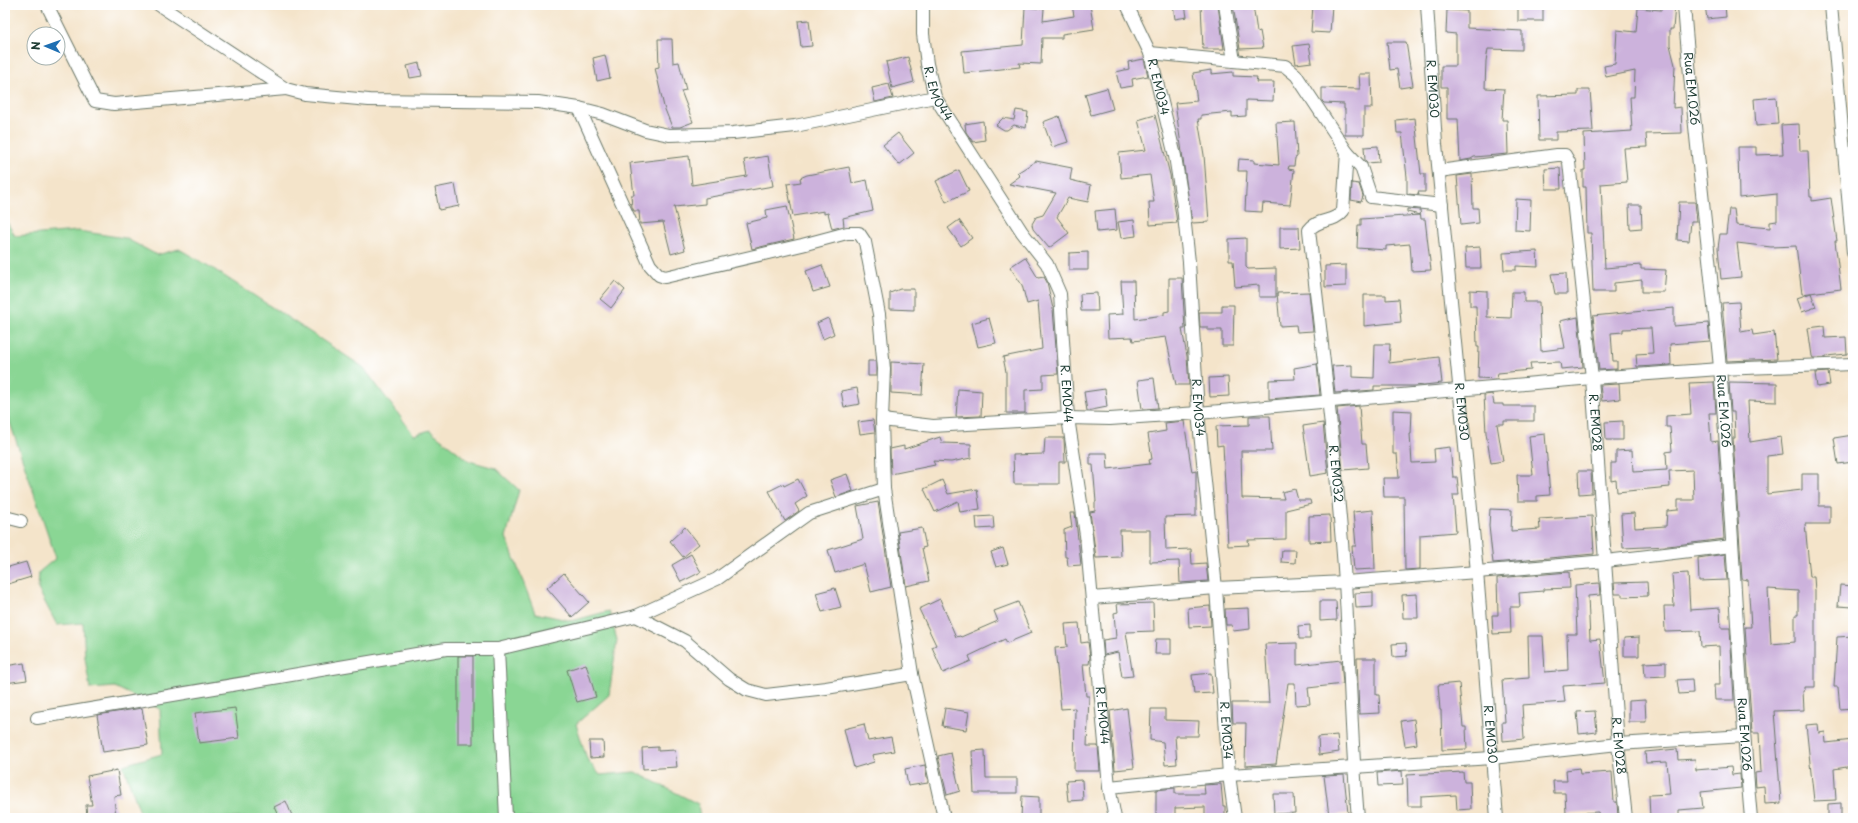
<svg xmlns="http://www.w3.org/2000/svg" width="1858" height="823" font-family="'Playpen Sans',sans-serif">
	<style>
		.green { fill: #8ad694; stroke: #548a64 }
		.building { fill: #ccb2dc; fill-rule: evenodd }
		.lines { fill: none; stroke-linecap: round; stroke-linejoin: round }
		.minor-casing { stroke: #6a7768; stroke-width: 14 }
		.minor { stroke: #fff; stroke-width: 12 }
		.labels { text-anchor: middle; stroke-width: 3; stroke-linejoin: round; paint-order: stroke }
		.street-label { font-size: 12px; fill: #1f3d34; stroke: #fff }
	</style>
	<rect width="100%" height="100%" fill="#fff"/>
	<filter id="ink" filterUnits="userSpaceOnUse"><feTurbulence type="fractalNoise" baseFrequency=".025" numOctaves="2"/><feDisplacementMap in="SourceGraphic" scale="8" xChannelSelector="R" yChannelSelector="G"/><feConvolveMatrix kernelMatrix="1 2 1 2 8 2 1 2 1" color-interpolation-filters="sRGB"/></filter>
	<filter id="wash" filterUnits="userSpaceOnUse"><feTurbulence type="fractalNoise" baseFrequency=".012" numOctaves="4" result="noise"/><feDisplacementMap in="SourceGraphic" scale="16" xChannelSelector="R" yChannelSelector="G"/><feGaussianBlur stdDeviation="0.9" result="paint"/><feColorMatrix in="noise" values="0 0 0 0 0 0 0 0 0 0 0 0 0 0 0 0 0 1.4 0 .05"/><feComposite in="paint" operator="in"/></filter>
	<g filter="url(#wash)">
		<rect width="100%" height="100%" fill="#f4e4ca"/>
		<path class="green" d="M5,219L15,236L78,231L125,238L157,255L179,249L212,268L363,367L414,435L430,430L469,461L495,468L519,490L506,537L535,613L572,621L609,611L617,640L609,695L576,724L587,759L600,775L635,772L698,804L700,818H159L140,812L123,765L162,754L160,709L115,687L90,689L85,658L83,623L57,625L38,589L39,572L56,558L5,408Z"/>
		<g id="blocks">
			<path class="building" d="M1072,5H1090L1094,29L1062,34V38H1042L1041,64L1019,63L1020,67L964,73L962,51L1023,45L1025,7L1044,9L1043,21L1074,16Z
				M1173,5H1185L1187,17L1175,19Z
				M1201,5H1218L1224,49H1203Z
				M1233,5H1253L1257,32L1260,31L1263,48L1240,49Z
				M1313,5H1332L1330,33L1311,32Z
				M1518,5H1543V21H1518Z
				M1661,5H1675L1673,29H1670V45L1675,65L1673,108L1681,107L1682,133L1646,134L1647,147L1624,148L1627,182L1601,184L1605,268L1641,265V269L1666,270L1664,292H1642V280L1614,283V292H1593L1591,233H1587L1586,187H1583V170H1585L1584,134L1632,131L1630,97H1634L1635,71L1606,77L1604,66L1615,64L1617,30L1636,32L1638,8L1661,10Z
				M1705,5H1725L1726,17L1707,19Z
				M1447,10L1467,11V28L1522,31V50L1488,49L1486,61L1485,88L1504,89L1502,120H1507L1508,154L1474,157L1471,159L1460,161L1458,119H1447V87H1441V66H1456V34L1446,33Z
				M809,20L812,46L801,47L798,21Z
				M658,39H672L673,63L679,62L686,90L681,91L693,122L680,127H672L664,107L655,68L659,67Z
				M1387,42H1406L1413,86L1400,88L1397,69L1390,70Z
				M1309,44L1312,62L1296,64L1293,46Z
				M605,55L610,78L597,81L593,58Z
				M908,57L914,82L892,88L886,62Z
				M1144,59L1148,76L1132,79L1133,86L1120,88L1116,72L1129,69L1128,62Z
				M419,63L422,76L410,78L407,66Z
				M1211,70V74L1233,72V76L1257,77L1256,82H1274L1273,101L1246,100V116L1232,117V112L1201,115V119H1198L1204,155L1209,222L1192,223L1175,103L1197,101L1193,73Z
				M1359,74H1371L1372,108H1364V135H1345V109H1344V104L1324,103L1322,101V88L1360,89Z
				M889,84L893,98L875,102L872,88Z
				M1107,88L1113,109L1091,115L1085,94Z
				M1578,90H1590L1593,131L1556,132V140H1539L1538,96L1578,95Z
				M1776,97L1778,124L1756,126L1754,99Z
				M1016,110L1028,112L1026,128L1014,125L1007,130H1004L996,125L1003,118L1014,120Z
				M1155,115L1170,175L1177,223L1150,225L1149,202H1154L1150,175L1121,178L1119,153L1146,150L1138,120Z
				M1059,116L1068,142L1052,147L1043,122Z
				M1415,118L1421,174H1425V192H1418L1419,195L1407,194V177L1402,133H1397L1396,120Z
				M983,121L985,140L973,142L966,132L965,124Z
				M1295,122L1297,157L1295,158L1294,166H1289L1288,169L1294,170L1290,205L1263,203L1262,212L1245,211L1247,171H1238L1239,159L1254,160V163L1279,165L1276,123Z
				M1799,124L1800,151H1808L1810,197H1812V201L1831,198L1837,241H1835L1841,289L1802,294L1796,246L1771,247L1737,243L1741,277L1721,279L1718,248L1720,234H1726L1729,209H1734L1736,225L1770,228V222L1777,221V194L1739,198L1738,147H1756V155L1783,154L1781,125Z
				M898,133L914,153L899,165L883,145Z
				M1378,146L1379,162L1367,163L1365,160L1364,147Z
				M689,156L692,185L747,176L744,160L768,156L773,186L705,198V204L674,207L685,250L671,254L663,222L640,224L639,211H634L632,207L631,195H634L630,163Z
				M1036,161L1072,168L1070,180L1091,185L1088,202L1068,198L1057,217L1069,233L1049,248L1033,229L1032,224L1036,217L1043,215L1056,193L1009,184L1020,176L1017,173Z
				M849,167L852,183L867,180L873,211L843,218L844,226L832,229L828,213L824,214V211L793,216L787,184L801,182L800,178L807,175Z
				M1560,168L1561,189H1546L1545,169Z
				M959,170L969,191L946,202L936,181Z
				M1472,174L1473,208H1478L1479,223L1461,225L1457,176Z
				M1352,183L1359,184L1363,196L1361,202L1351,200Z
				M455,184L459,206L439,210L435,188Z
				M1516,199L1531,200L1530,231L1515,230Z
				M1679,202H1695L1697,222H1691L1689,241L1677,240Z
				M1629,205H1641L1642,228L1630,229Z
				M787,206L794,239L752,249L746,223L767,218L766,210Z
				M1115,209L1117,230L1097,232L1095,211Z
				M1407,209L1420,210L1421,219H1425L1431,270L1412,271L1410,244L1386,246V250L1357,248L1358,225H1361V219L1420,215L1407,212Z
				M959,220L972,238L961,246L948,228Z
				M1134,220L1136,236L1121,238L1118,222Z
				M1280,227H1299L1300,248L1280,249Z
				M1246,238V267L1248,269L1276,268V297H1259V285L1235,287L1233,261H1229V239Z
				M1480,247L1481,268H1466L1465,248Z
				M1537,251L1538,267L1516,266V270H1504L1503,253Z
				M1088,252V270H1069V253Z
				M1025,257L1038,278L1044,277L1047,282L1053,309L1058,374L1043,375V389L1025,390V413H1006V372L1003,357L1042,349L1038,301L1027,304L1022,285L1010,267Z
				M822,265L830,287L813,292L806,271Z
				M1346,265V286L1325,287V266Z
				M1566,273L1567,294H1555L1551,274Z
				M1169,278H1182L1185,329H1182L1187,356L1189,385H1176L1166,337L1133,341L1132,337L1108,338L1107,315L1123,314L1121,281H1134L1135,319L1164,315V312L1169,311Z
				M615,281L625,290L611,308L600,299Z
				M900,289H914V310L890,309V293Z
				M1470,290L1487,291V317L1511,318L1512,292H1524V302H1539L1541,351L1565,348L1560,321L1578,317L1583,367L1561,369L1560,362L1530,363L1531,370L1498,373L1497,379L1478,378L1479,347H1477L1476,306H1470Z
				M1309,292L1313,331L1297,332L1296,325L1280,326L1277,293Z
				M1097,293L1098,311H1081L1080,294Z
				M1811,293L1816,307L1802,312L1797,298Z
				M1364,295H1386V300L1399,299L1401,322L1364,326Z
				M1739,302L1741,332L1752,330L1753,335L1774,332L1777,359L1727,361L1722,303Z
				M1222,305H1234L1233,346H1222V330H1207V327H1200L1199,312H1222Z
				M1674,308V326L1708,323L1710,341L1670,344L1671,365L1637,367L1636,354L1653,353L1651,328L1623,329V332L1611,333L1613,361H1617V369L1599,370L1593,316Z
				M828,318L834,334L823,339L817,323Z
				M989,318L996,343L978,347L972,323Z
				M1824,326L1825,338L1846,337L1847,354L1826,356V358H1813L1812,356L1808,328Z
				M1375,344H1390L1389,363L1439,357L1442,383L1415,386H1374V390L1335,393L1332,366L1352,365V377L1374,378Z
				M868,361H876V376H868Z
				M891,362L924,364L922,395L891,393Z
				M1317,364L1320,395L1269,399V380L1295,379L1294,368Z
				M1828,372L1830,385L1817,387L1815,373Z
				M1228,377L1229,396L1210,397L1209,378Z
				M1154,378L1158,408L1142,409L1138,380Z
				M1714,382L1716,413H1709L1711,442L1718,441L1724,539L1668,546L1623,548L1621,514L1634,513L1635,528L1666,526L1667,511L1678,510V500H1694L1693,470L1669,471L1670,487L1617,492L1616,480L1611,481V463H1616V451L1632,450L1633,472L1667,470L1666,452L1672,451L1670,427H1666V416L1691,414L1689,383Z
				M1729,382L1777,383V402L1748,401L1750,442L1781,437L1783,454L1767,456V494L1802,490V474H1819V506H1830V524H1805L1810,577H1814L1815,591V687H1805V690L1803,691L1804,710L1774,711L1781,803L1765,804L1764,786L1756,787L1755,773L1761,772L1759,733H1752L1745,627H1751L1748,580L1742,579L1733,438H1735L1734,412H1731ZM1768,589L1798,591V615H1795V642L1771,644Z
				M1619,384L1620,399L1602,401L1600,385Z
				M857,388L860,404L844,407L841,391Z
				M958,389L982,391L981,416L956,417Z
				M1105,389L1107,407L1087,411L1084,392Z
				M1492,394L1494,404H1503V406H1534V421H1504V424H1497L1503,461L1491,463L1486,433L1484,395Z
				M1359,406L1362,444H1366L1368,468L1343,470L1337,408Z
				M1393,410L1412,411L1411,434H1410L1412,463L1435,462L1434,449L1450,447L1453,477H1457L1459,495H1453L1456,532L1420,535V569L1405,570L1404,497H1384L1383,478H1399L1397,454H1393Z
				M1249,416H1270L1272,451H1241L1242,498L1284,499L1282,492L1295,489L1298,500H1310L1311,504L1286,510V539L1248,540L1249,545L1228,546L1223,445L1217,446L1216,426L1249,425Z
				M873,420L875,432L860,434L858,422Z
				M1184,421L1192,472L1196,471V516L1165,517L1166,550L1191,549L1192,564L1206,563L1208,581L1180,583L1179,561L1150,562V530H1120L1121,557L1096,558L1090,512L1095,511V502H1096L1093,465H1090V453H1107L1108,469L1150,464L1149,460L1152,459L1148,434L1166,431L1165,423Z
				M1623,421V440H1606L1605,422Z
				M1323,423L1328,473L1310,476L1303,426Z
				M1545,434L1550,495L1537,496V501H1518L1517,475H1533L1529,436Z
				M1853,435V462L1838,464L1834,438Z
				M940,437L942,443L971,444V458L951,462L933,461L935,465L891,474L890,449L904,446V449Z
				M1045,438H1064L1065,462H1059V484H1014L1013,455L1044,454Z
				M1578,471H1591L1592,493L1579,494Z
				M847,474L853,491L836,497L830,480Z
				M798,479L807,496L795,504L799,511L785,521L769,491L783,484L784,486Z
				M942,480L948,494L977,489L980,509L960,512L958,501L935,512L924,489Z
				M878,502L891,587L871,592L864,564L835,573L828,550L863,539L857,506Z
				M1490,509L1512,510L1511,531L1540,529L1539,519L1592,516L1594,554L1493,563L1489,526Z
				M1373,510L1375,569L1354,570L1352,546H1356L1353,512Z
				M1070,513H1075L1081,565L1068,566L1067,557H1065L1064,530L1072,527Z
				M1330,515L1331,541L1309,542V516Z
				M993,516L994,528L977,529L976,517Z
				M685,527L699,544L683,557L670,541Z
				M922,528L926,547L922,548L929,581L906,586L898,532Z
				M1003,548L1008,564L996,567L991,552Z
				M1282,550H1296L1295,563L1281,562Z
				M691,554L701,572L681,582L672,565Z
				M1725,554L1727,580L1699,581L1698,558Z
				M26,562L31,577L5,585V568Z
				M1569,572L1570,588L1543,589V591L1519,593L1520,607H1510L1511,633L1493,634L1492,615H1498L1497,578Z
				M564,573L589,602L572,617L547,588Z
				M1688,573L1690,610L1720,608L1721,628H1730L1734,700H1715L1714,685H1720L1719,646L1701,647L1700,631L1665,632L1664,606H1674L1672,574Z
				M1647,582L1648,596L1622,597V594H1615L1614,583Z
				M1599,583L1600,595L1588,596L1590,640L1600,639L1605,683L1563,686L1565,702L1522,705L1524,739L1503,741L1502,722H1505L1502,680L1529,678L1528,636H1543L1545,672L1568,670L1567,634H1577L1575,585Z
				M1840,585L1853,586V607L1838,606Z
				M835,588L841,607L822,612L816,593Z
				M1373,592V607L1356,608L1355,593Z
				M1417,594L1418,618H1403L1402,595Z
				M940,599L956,637L960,636L961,637L998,621L994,611L1018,602L1031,633L1007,643L1005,639L969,656L971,661L943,673L932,647L936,645L919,609Z
				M1320,601H1336L1337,620L1320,621Z
				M1153,603L1154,631L1126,632L1133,676L1122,677L1118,652L1104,655L1103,640L1116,638L1114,613L1118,612L1117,604Z
				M1210,606L1211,626L1189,627L1188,608Z
				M1249,608L1250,629L1233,631L1232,625H1226L1225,609Z
				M1079,623L1081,643L1088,642L1090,657L1089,664H1083L1086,696H1089L1087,746H1098L1100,771H1074L1075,708L1061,709L1055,648L1067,647L1065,624Z
				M1310,625V639H1299L1298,626Z
				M1853,636V708L1840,709L1838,687H1834L1837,637Z
				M1639,637V656H1624V638Z
				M1156,639H1171V654H1155Z
				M1297,643V665L1341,660L1343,684L1308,688L1310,704L1296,705L1295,683H1288L1276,764L1245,766L1246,723H1233L1232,703H1269L1265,644Z
				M1406,643L1407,656L1393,657L1392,644Z
				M458,656H473V744H458Z
				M1357,658H1376V695H1379L1380,713L1359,714Z
				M1666,662V676L1645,677L1644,663Z
				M24,663L27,680L5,683V666Z
				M586,664L596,697L577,702L567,670Z
				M1211,673L1213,693L1194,694L1192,675Z
				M1692,679L1693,693L1679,694L1677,680Z
				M1459,683L1463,727H1466L1467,749L1442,750L1441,710H1440L1438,685Z
				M1645,700L1646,722H1629V701Z
				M142,708L148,745L103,752L97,715Z
				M235,708L239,738L199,743L195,713Z
				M945,708L969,712L966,730L942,726Z
				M1127,708L1134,768L1115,770L1110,711Z
				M1151,709H1165V720L1199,721L1198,736H1175L1177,764L1165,765L1163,742L1150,740Z
				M1595,711L1597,732L1579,734L1577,712Z
				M1414,719L1417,744L1405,746L1401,721Z
				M864,724L868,741L891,737L894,751L872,755L874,762L854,768L844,729Z
				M1818,724L1819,733L1825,732L1826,743L1853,740V766L1834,769L1836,800L1814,801L1806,725Z
				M1337,735L1339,752L1319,755L1318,737Z
				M589,741H603L604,757L590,758Z
				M658,747V751L675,750L677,767L643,769L642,748Z
				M1677,749L1678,760L1695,759L1696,770L1731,767L1732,775L1740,774L1741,788L1701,792L1703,808L1679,810V818H1650L1649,795L1670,794L1667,762L1646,763L1645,752Z
				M985,750L986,778H1017V793H974L972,751Z
				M951,753L960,791L947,795L938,756Z
				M925,765L928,783L908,786L905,769Z
				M1579,768L1580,774L1612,772L1614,802H1617L1618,818H1599L1598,812L1566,814L1565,793H1554L1553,781H1567L1566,770Z
				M117,770L121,795L114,796L116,818H87L86,805H92L87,776Z
				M1402,771L1403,785L1378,786L1377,773Z
				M1463,772L1464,782H1470L1471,809L1457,810L1456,795L1421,797V806H1408L1407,775Z
				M1344,775L1348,813L1329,816L1324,776Z
				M1082,780L1083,800L1068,801L1066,781Z
				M1221,784L1223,806H1225V818H1205V807L1175,808V818H1156V790L1175,788V794H1205L1204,785Z
				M1273,794H1294L1295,813L1274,814Z
				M1022,796L1039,797V818H1021Z
				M286,801L293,818H279L274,807Z
				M1841,803V817L1828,818V804Z"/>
		</g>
	</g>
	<g filter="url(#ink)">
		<use href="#blocks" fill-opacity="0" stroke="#6a7768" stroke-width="1"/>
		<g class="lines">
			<defs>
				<g id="minor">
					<path d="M47,5L95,101L114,104L286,89"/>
					<path d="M159,5L286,89L305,94L369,100L538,102L579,108L603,114L645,130L669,135L733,133L795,126L935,97"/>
					<path id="s1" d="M923,5V34L927,64L935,97L1022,232L1047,264L1060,294L1068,418L1086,535L1109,787L1115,818"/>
					<path id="s2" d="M1127,5L1150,53L1175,156L1183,206L1189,262L1198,413L1216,588L1229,775L1235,818"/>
					<path d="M1225,5L1234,61"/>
					<path id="s3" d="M1427,5L1436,144L1477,572L1497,818"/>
					<path id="s4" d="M1684,5C1693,126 1709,247 1720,368C1733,518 1737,668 1751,818"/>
					<path d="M1831,5L1853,253"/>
					<path d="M1150,53L1285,66L1296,75L1347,152L1361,167L1371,197L1442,205"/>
					<path d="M579,108L650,265L659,275L665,277L802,245L847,233H859L865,242L879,314L884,369L882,420L884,489L912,674L944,818"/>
					<path id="s5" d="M1347,152L1343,211C1334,223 1318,218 1309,230C1322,347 1337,465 1345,582C1350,661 1351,740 1358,818"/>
					<path id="s6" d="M1439,171L1557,155H1565L1569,162L1592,378L1618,744L1626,818"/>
					<path d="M882,420L933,426L1068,418L1110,419L1198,413L1592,378L1720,369L1853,364"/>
					<path d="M5,517L21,521"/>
					<path d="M1092,598L1216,588L1345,582L1477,572L1606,561L1732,546"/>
					<path d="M636,616L685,641L729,679L747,690L766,695L826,688L912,674"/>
					<path d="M498,649L506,818"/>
					<path d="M37,718L446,649H498L636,616L717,579L809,513L884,489"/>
					<path d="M1109,787L1229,775L1492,758L1618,744L1744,736"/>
				</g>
			</defs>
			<use href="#minor" class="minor-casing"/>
			<use href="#minor" class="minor"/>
		</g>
	</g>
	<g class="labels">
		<g class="street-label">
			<text dy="4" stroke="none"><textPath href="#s2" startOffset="88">R. EM034</textPath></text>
			<text dy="4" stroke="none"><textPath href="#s3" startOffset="84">R. EM030</textPath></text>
			<text dy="4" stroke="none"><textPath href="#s4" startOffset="84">Rua EM.026</textPath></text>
			<text dy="4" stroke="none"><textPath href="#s1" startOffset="91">R. EM044</textPath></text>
			<text dy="4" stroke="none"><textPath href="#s1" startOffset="427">R. EM044</textPath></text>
			<text dy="4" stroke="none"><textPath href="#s2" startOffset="412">R. EM034</textPath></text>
			<text dy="4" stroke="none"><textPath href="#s4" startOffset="408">Rua EM.026</textPath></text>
			<text dy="4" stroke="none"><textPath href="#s3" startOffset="408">R. EM030</textPath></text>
			<text dy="4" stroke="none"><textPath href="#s6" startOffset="397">R. EM028</textPath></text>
			<text dy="4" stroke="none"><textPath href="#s5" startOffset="344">R. EM032</textPath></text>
			<text dy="4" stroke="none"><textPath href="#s1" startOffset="751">R. EM044</textPath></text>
			<text dy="4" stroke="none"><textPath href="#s2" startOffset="736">R. EM034</textPath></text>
			<text dy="4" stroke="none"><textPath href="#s3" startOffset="732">R. EM030</textPath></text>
			<text dy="4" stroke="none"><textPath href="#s4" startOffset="732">Rua EM.026</textPath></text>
			<text dy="4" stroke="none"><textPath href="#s6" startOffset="721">R. EM028</textPath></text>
		</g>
	</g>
	<rect width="1858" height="823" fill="none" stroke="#fff" stroke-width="20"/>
	<g transform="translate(46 46) rotate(272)"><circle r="19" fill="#ffffff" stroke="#a5b1ae"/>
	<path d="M0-3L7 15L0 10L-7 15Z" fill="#1f6fb2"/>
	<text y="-6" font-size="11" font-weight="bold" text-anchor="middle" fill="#1f3d34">N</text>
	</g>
</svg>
